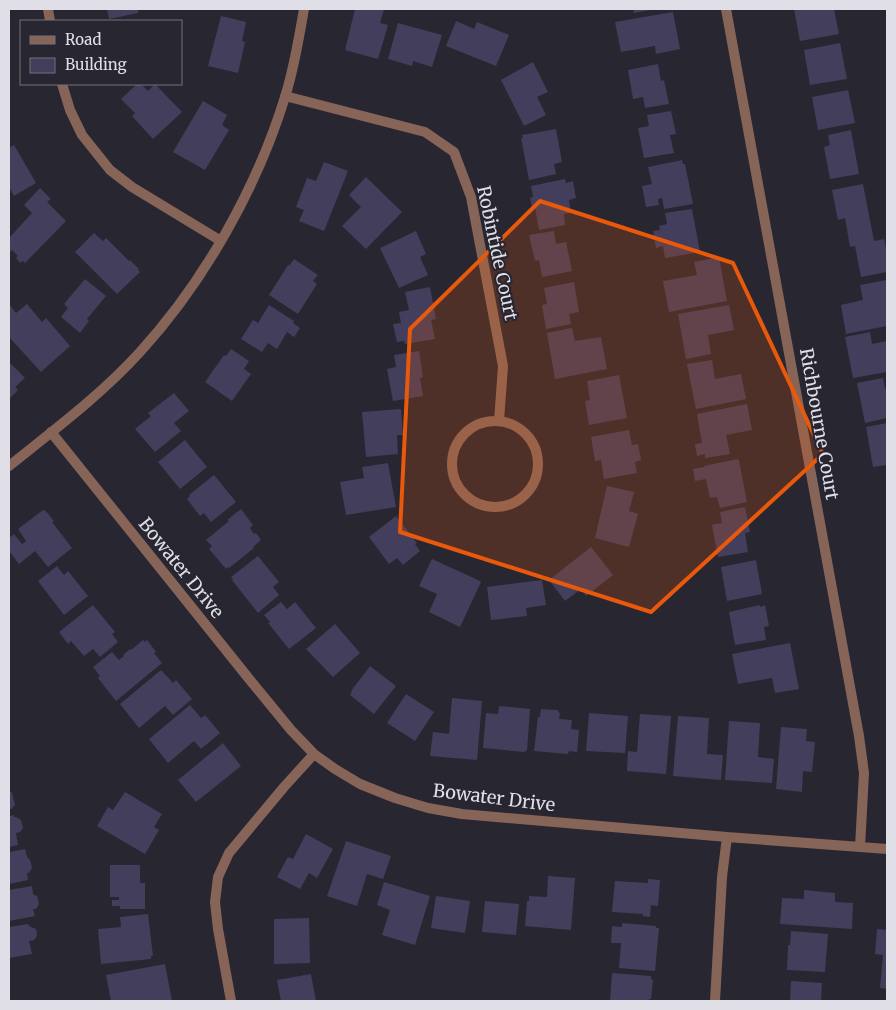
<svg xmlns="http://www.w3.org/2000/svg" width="896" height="1010" font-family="Merriweather,serif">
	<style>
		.building { fill: #433e5c }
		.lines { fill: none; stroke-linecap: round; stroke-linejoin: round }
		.street { stroke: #876458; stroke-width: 10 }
		.marked { fill: #e8590c; fill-opacity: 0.2; stroke: #e8590c; stroke-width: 4; stroke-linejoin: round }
		.labels { text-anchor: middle; stroke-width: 4.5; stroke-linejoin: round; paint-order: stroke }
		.street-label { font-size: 18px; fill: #e0dfe7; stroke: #282631 }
	</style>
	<rect width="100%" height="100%" fill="#282631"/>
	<path class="building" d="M107,9H138V13L109,19Z
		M355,9H384L380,23L388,25L378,59L345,50Z
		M633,9H650V10L634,13Z
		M794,9H834L839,34L800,41Z
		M673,12L680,49L656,54L655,46L621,52L615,22Z
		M221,16L246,22L242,41L245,42L238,73L208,66Z
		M456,21L474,29L477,22L509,35L496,66L446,46Z
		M398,23L442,35L432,67L413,61L412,66L388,59Z
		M840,43L847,79L810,85L804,50Z
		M533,62L548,92L537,97L546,115L524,126L501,80Z
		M658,64L661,81L664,80L669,104L645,108L643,97L633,99L628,70Z
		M137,84H141L148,91L155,84L182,112L153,139L132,116L135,113L121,99Z
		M848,90L855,123L818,130L812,97Z
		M203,101L227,115L222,125L229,130L205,170L173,152Z
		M671,111L676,134L670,135L674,153L644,158L638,128L649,126L647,115Z
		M556,129L562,162L554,164L556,174L529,180L521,138H523L522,135Z
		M851,130L859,174L830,179L824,147L830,145L828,135Z
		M14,145L36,183L14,196L9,187V148Z
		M682,160L683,164H685L693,204L664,209L662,198L658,199L659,205L646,207L642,186L652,184L648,167Z
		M324,162L348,171L324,231L299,221L304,210L296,207L307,178L316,181Z
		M366,177L402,212L366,249L342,226L361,207L349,195Z
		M565,179L566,183L573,181L576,198L569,200L571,213L564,214L565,225L539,230L535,207L532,208L530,198L533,197L531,186Z
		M863,184L874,241L884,239L887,253V272L861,277L855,246L850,247L845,218L838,220L832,190Z
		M40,188L51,199L47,202L66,221L25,263L23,261L20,263L16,258L18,256L12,250L9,253V238L32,213L24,205Z
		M692,209L700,252L665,258L663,246L656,248L653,231L660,230L659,226L667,224L665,213Z
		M416,231L426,254L420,257L428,275L399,288L380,248Z
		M554,231L556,244L566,242L572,271L542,277L539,260L535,261L529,235Z
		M94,233L103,241L106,238L129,261L130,260L139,269L138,270L140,272L117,294L75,252Z
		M719,257L727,301L669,312L663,281L697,275L694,262Z
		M294,259L318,275L313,281L317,284L298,314L269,295L288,265L289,266Z
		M85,279L106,296L87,319L89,321L80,333L61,317L68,308L64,304Z
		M887,280V326L846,334L841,305L863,300L860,285Z
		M574,282L579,312L569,314L571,324L546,329L542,305L547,304L544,288Z
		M430,287L436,319L431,320L435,339L405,344L404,341L397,342L393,324L401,323L399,312L409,310L405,292Z
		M9,304L16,313L27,304L42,322L46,318L70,346L41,372L9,337Z
		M269,305L294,321L293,323L300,328L294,337L287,332L277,349L268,343L262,352L241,339L253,320L258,323Z
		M729,305L734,330L708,335L711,354L686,359L678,314Z
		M572,328L575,341L601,337L607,369L555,379L547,333Z
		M870,332L872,344L887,341V372L853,378L845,337Z
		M231,349L249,361L244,369L251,374L232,401L205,382L224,355L226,356Z
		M419,351L423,377L420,378L423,396L393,401L387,369L396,367L394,355Z
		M712,360L715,379L741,374L746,399L696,409L687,364Z
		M9,362L25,378L15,387L18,390L9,399Z
		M619,375L627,418L589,425L585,401L590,400L587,381Z
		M883,378L885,389H887V418L865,423L857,383Z
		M174,393L189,411L174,423L181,431L155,452L135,429L151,416L148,413Z
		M747,404L752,430L726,435L730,454L705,458V454L697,456L695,444L702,443L697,414Z
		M401,409L403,435H397L398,454L366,457L362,412Z
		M887,423V465L873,467L866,427Z
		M629,430L632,445L638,444L641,460L635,462L637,473L604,479L601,460L595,461L591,437Z
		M185,440L207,467L180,489L158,462Z
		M738,459L739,461L747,502L720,508L717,497L710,498L706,479L695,481L693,469L704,467V466Z
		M388,463L396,507L346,515L340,482L364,478L362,467Z
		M214,475L236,502L211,522L204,513L200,516L187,499L190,496L189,495Z
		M607,486L634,492L629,511L638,514L629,547L595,538Z
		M745,507L750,532L745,533L748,552L718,557L712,525L722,523L720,512Z
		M241,509L253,525L250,528L254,534L256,533L261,540L253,547L254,548L229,568L228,567L226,569L209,549L212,546L206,540L229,521L227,520Z
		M43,510L44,511L45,510L54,521L52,522L72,548L48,567L35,551L19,564L9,551V538L14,534L22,544L26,541L18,529Z
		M396,516L417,543L415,544L420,551L403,565L397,558L389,564L369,537Z
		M591,547L613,575L586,596L581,589L565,601L549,580Z
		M258,556L279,582L273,587L279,595L258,613L232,580L233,579L231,577Z
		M432,559L478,580L481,582L460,627L429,612L437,594L419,586Z
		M756,560L762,594L727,601L721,567Z
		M57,566L64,575L68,571L88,596L64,615L38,581Z
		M542,580L546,605L526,608L527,616L491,620L487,587Z
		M281,602L287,609L295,602L316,628L289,649L268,623L270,622L264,615Z
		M93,605L115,632L112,634L118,642L100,657L93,649L84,656L71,641L68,644L59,632Z
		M760,605V607L765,605L769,626L764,627L766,640L735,645L729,612Z
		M335,624L360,653L333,677L306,649Z
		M143,640L145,642L147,640L156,652L154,653L162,663L116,701L98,678L100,676L93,667L112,652L119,660L124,656L123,655L130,649L131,650Z
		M790,643L799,689L775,693L772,678L738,684L732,654Z
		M370,666L396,686L374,714L350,695L352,692L351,691Z
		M161,670L173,683L176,680L192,699L173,715L165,706L139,728L120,704Z
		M406,694L434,712L415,741L387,723Z
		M452,698L482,701L477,760L430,756L433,732L449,734Z
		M190,705L201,718L205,715L220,733L201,749L194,741L168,763L149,739Z
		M499,706L530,709L527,751L526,750L525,752L483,748L486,713L498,714Z
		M541,709L557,710L560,713L559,719L572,720L571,729L579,730L577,752L569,751L568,754L534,751L538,717H540Z
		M589,713L628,716L625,753L586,751Z
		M640,714L671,716L666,774L627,771L628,751L637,752Z
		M678,716L709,718L707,754L723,755L721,780L673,776Z
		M729,721L760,723L758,757L774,759L772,783L725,780Z
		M781,727L807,729L806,741L815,742L812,772L803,771L802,792L776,789Z
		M223,743L241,766L196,802L178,780Z
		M9,790L12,793L15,805L11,809L9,810Z
		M125,792L162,814L154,827L159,830L145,854L97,826L108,807L113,810Z
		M14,815V817H16L21,820L23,828L20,832L16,833L18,845L9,847V816Z
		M306,834L333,849L317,878L309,873L300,889L277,877L288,857L293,859Z
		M346,841L391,856L383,879L367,874L357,906L327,896Z
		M25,849L27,857L30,860L32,868L29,873H27L28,880L9,884V852Z
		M110,865H140V883H145V909H120V906H112V900H119V897H110Z
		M548,876L575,878L571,930L525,926L527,901H529V896L547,897Z
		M648,879L660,880L658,906L651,905L650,917L643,916V914L612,912L615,881L648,883Z
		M384,882L430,896L415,945L382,935L390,910L377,905Z
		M32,886L33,894L37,896L39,904L36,909H33L35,916L9,921V890Z
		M804,890L835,893V902L853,903L852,929L780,924L782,898L804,899Z
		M436,896L470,901L465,933L431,928Z
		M485,901L519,904L516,935L482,932Z
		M148,914L153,956H151V959L101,964L98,929L121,927L120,917Z
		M309,918L310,963L274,964V919Z
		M622,923L656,926V928H659L655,971L619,968L621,943H611L612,926L622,927Z
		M28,924L29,926L36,929L37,936L34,940L29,941L32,954L9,958V927Z
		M877,929L887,930V989L880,988L883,955L875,954Z
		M791,931L828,934L825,972L787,970L788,945H790Z
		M165,964L172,1001H146V1000L138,1001H111L106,975Z
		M612,973L651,976V979L653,980L651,999H649V1001L643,1000V1001H610Z
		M311,974L316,1001H281L277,980Z
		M791,981L822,983L821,1001H790Z"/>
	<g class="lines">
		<path class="street" d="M48,9L50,21
			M726,9L859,736L864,773L860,847
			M62,84L70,110L82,135L110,170L132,187L221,241
			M285,96L425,132L454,152L471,197L503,366L499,421
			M452 464a43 43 0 1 1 86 0a43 43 0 1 1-86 0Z
			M51,432L250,680L291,730L314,754L335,769L360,784L395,798L428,808L462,814L727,837L887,849
			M9,466C54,430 101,395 140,352C204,282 257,188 285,97C294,69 299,38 304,9
			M231,1001L218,929L215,902L218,877L229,853L284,787L314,754
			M715,1001L722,877L727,837"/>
	</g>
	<path class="marked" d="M540,201L733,263L823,454L651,612L400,532L410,329Z"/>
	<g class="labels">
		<g class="street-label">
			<text transform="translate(497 253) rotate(78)" y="6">Robintide Court</text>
			<text transform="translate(819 424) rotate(80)" y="6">Richbourne Court</text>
			<text transform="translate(181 568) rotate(51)" y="6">Bowater Drive</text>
			<text transform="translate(494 798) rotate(7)" y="6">Bowater Drive</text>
		</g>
	</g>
	<rect width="896" height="1010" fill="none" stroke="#e0dfe7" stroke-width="20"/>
	<rect x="20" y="20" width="162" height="65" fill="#282631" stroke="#72707a"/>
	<rect x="30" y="36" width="25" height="8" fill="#876458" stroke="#72707a"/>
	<text x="65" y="45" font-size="15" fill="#e0dfe7">Road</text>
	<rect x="30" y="58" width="25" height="15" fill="#433e5c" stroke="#72707a"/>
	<text x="65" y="70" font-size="15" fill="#e0dfe7">Building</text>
</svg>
